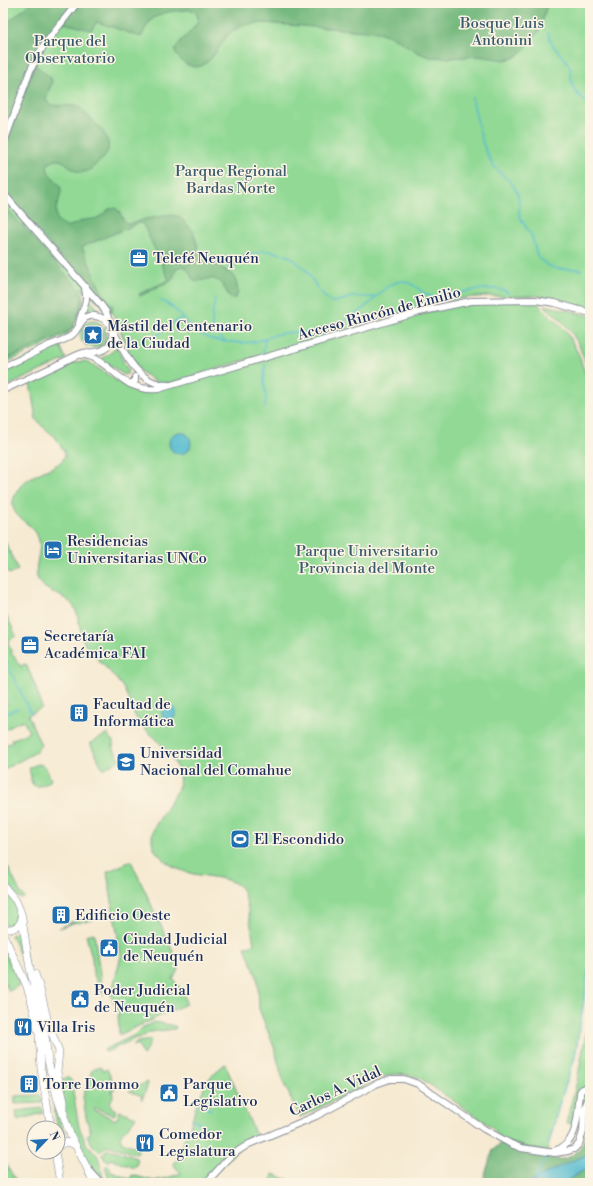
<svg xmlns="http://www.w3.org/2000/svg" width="593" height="1186" font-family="'Libre Bodoni',serif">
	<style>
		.green { fill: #91d994; stroke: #568479 }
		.forest { fill: #74b97e; stroke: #48746e }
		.water { fill: #53bbd0; stroke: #377597 }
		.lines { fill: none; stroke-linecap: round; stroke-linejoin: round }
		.stream { stroke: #53bbd0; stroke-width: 1.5 }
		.secondary-casing { stroke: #888c98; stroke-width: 8 }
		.primary-casing { stroke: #888c98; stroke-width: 8 }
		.secondary { stroke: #fff; stroke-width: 6 }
		.primary { stroke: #fff; stroke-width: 7 }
		.labels { text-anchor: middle; stroke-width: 3; stroke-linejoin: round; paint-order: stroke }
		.park-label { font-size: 15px; fill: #385a6c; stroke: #fcf5e5 }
		.poi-label { font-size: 15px; fill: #1b2f5e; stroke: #fcf5e5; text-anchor: start }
		.street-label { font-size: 15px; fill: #1b2f5e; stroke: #fcf5e5 }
	</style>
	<rect width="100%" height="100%" fill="#fcf5e5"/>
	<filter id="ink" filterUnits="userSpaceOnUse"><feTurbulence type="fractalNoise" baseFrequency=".025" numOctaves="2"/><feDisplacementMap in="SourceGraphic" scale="8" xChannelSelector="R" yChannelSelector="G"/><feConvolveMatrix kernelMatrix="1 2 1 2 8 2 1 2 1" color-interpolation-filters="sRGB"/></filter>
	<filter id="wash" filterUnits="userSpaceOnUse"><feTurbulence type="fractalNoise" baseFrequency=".012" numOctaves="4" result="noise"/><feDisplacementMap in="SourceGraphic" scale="16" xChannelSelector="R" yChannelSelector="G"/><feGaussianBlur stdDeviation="0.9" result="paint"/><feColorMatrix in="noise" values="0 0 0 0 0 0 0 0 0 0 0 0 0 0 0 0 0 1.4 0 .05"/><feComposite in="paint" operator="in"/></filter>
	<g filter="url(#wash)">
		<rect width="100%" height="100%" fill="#f6ead2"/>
		<path class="green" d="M3,3H590V309L564,301L540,296H489L465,298L445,301L426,306L169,383L156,382L141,372L127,353L128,348L112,312L108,311L81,287L84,291V301L73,329L65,336L3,364Z
			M535,300L566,331L578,353L590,386V969H589L575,1057L560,1102L547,1152L503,1141L492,1127L420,1078C406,1074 394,1072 380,1078L300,1117L284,1084L274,1047L259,1009L258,984L257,977L245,947L254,944C251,931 248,894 239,886C228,876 200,877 186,872C176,869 167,863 160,856C152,849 150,838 154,828L179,787C182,769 170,754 158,741C152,734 144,730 139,722C131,711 129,697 122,686C111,671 96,659 85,645C79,633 80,614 72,604C64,595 46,592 39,582C31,568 44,551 38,537C32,520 5,518 15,495C26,470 58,472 65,456L64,451L54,436L41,425L36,419L30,382L77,362L86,361L90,363L126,387L137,389L149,390L461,303Z
			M91,301L100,311H94L87,312Z
			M544,305L576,312L590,316V376C585,362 581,347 573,335C565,323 554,314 544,305Z
			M90,321H96L103,325L101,326L93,324L87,326L84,332L85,340L82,342C78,333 81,326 90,321Z
			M105,327C113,342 98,354 84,344L87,342C97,349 108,340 103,328Z
			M59,343L66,359L3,388V369Z
			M116,346L128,371L127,374L124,375L102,359V358L112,352Z
			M3,537L18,570L9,574L3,564Z
			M3,608L16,636L8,640L9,642L8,643L12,651L11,654L14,656L20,666L26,664L36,688L42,708L28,715L41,745L36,752L3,770V746L12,742L11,740L29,732L23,720L10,726L11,727L6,729L3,724V706L8,704L3,692V691L7,689L3,680Z
			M108,734L109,737L113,741V747L120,760L103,769L90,743Z
			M39,764C46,765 49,774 51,780C47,784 35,790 32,783C31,782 31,778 31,776C30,773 29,771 30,767Z
			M3,857L21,894L23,895L24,898L22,899L19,898L3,879Z
			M131,861L180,967L173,979L184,993L186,1004L119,1035L118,1012L111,995L121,956L107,872Z
			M3,895C19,895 27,933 3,924Z
			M91,913L92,920L73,923L59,928Z
			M21,932L29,977L24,965L11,935Z
			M94,933L103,995L93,973L92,958L86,935Z
			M3,948L19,983L18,986L9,991L3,979Z
			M590,1012V1128L566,1123L577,1081Z
			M155,1022L175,1026L176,1028L174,1029L150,1032L142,1037L136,1038L107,1052L104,1051L105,1049L135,1035L143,1027Z
			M151,1040L143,1056L138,1044L134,1046V1044L137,1042Z
			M225,1064L258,1140L255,1138L243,1145L204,1183H130L109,1179L105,1167L107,1166L111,1168L109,1171L130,1179L132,1175L154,1181L170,1177L181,1173L175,1167L174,1163L178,1159V1152L190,1127L196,1106L202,1092L207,1082L213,1074Z
			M100,1066L103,1071L107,1069L116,1088L112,1090L113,1096L110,1103L112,1108L116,1110L115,1114L113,1115L95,1108L94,1110L116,1120L120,1111L136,1117C132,1125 123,1129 120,1137L122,1142L138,1148V1150L137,1154L110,1146L105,1147L100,1152L93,1146L87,1135L91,1133L86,1117L83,1097L92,1070Z
			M65,1078H69L71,1080L79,1127L87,1145L97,1155L99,1159L103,1177V1179C90,1174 71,1131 67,1118C63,1106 63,1092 62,1080Z
			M147,1082L148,1084L142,1100L141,1099L142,1096L129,1091Z
			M40,1095L42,1103L15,1104V1096Z
			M53,1101L66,1137L59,1139Z
			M42,1108L43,1113L17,1120L16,1111Z
			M106,1150H114L137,1158L138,1160L135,1168L110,1159L108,1162L105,1160L102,1155Z
			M6,1165L18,1183H3V1167Z
			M273,1174L292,1181L294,1183H272Z"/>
		<path class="forest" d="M31,3H74L46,40L3,139V26Z
			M79,3H547L542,23L538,32L520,54L511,59L504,60L479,56L450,58L430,57L419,53L393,37L378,32L263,23C252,23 241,25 231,32C218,43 209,77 186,64C180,60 176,56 175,50C178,38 210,23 193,10C187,9 181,11 174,11C154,14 150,19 141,37L97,22L91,30L64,23Z
			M35,65L51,78L52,82L46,99L48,103C56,109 69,103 78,107C82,109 86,114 89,117C98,125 111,137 108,150C106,157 102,160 96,164C93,168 88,172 83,172C69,174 65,151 48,164C44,176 61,180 61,190C61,198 55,206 56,214C56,217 57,220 59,222C66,231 76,223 84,220C89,219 94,220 99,217C104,215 108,207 114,208C122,210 121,221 128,224L146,219L170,215L177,216L180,217L193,231L200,253L218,266L229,272L234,277L237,285L238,292L236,297L233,299L230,298C224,289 222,277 207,279C202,280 199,282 194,281C188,273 188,261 176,269L173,278L171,281L140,296L139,294L169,280L143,224L139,223L82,247L103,295L113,307L112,312L108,311L3,190V151Z
			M3,204L79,289L83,299L74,326L70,331L3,361Z
			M586,1133L590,1134V1153L535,1179L529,1183H482L493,1150L503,1141L547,1152L546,1156C549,1157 553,1159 556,1159C567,1161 578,1153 583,1143C584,1140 585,1136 586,1133Z
			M590,1165V1183H563L583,1171Z"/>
		<path class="water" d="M84 335a9 9 0 1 1 18 0a9 9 0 1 1-18 0Z
			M169 443a11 11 0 1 1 22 0a11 11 0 1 1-22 0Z
			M162 713a7 7 0 1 1 14 0a7 7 0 1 1-14 0Z
			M590,1153V1165L583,1171L563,1183H529L544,1174Z"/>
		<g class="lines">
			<path class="stream" d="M548,33C551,49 559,50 567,62C572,69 570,75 572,83C574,92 582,100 590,104
				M472,98C478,120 480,145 493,165C500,175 512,180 517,192C521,202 517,208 520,216C522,224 529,230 532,237C536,247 533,254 543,262C558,274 565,266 581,270
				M243,258L262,251H269L286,255L291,257L307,271L319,291L329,301L334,302L339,301L352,297H375
				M587,275L590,278
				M215,298C213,316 205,329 226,342
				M161,301C174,305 181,317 190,326C201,337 216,342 231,342C240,343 250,343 258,341C265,339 272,335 279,334C290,331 300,333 312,332C323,331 341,323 351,317C358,312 365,308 371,302C379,295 386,285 397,282C414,277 421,298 437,297C452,295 498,282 508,293
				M156,336C165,331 173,321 182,318
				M263,353L265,339
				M265,408L266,398L264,380L265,364
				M3,655L8,665
				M9,668L31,713
				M3,715L18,708
				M197,1103L211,1110
				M193,1119L207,1128
				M548,1145L560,1102L575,1057L590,962
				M535,1179L546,1156"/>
		</g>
	</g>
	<g filter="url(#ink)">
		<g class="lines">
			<defs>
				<path id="secondary" d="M3,145L30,71L36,59L44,45L77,3
					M3,193L101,305L106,312L110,323
					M79,324C81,311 89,302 85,289
					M114,332C125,356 139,384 168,385
					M78,355C96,352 115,376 130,384C139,388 148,390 158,389L419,312L471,301L535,300L555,303L590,313
					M3,367C19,360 34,353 50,345C57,342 66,340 72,335C81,328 81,311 99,317C113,321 117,339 106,348C99,354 91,351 83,353C73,356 64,362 55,366C38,374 20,382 3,390
					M130,384L135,381V377
					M580,1096C579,1090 584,1086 590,1089
					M554,1151C579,1144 577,1115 580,1094
					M89,1170L101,1183
					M109,1183H120
					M206,1183L228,1159L238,1151L249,1144L316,1116L376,1084L390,1079H404L418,1084L484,1129L511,1144L521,1148L555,1153L568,1151L574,1149L579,1144L583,1132L584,1109L588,1100"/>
				<path id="primary" d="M3,885L16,901L21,913L30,969L44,1027L48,1061L57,1097L70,1134L87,1168L93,1183
					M3,928C12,931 21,927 22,917
					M3,934L26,984L31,999L39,1034L41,1069L51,1128
					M35,974L40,989L49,1026L59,1051L57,1072L64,1101V1114
					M58,1147C64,1141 69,1141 76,1146
					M55,1152L60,1183"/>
			</defs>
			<use href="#secondary" class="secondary-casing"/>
			<use href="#primary" class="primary-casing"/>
			<use href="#secondary" class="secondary"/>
			<use href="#primary" class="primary"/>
		</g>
	</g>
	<defs>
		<symbol id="office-square" viewBox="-11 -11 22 22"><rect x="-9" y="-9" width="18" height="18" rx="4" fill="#1f6fb2" stroke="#fcf5e5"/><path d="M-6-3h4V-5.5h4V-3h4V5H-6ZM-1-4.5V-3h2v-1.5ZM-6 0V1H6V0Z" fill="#fff"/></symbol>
		<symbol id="sight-square" viewBox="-11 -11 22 22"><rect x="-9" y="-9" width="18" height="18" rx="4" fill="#1f6fb2" stroke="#fcf5e5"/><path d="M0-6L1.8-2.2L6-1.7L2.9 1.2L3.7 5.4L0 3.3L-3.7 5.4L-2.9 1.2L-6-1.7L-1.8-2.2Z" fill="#fff"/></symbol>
		<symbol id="hotel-square" viewBox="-11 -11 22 22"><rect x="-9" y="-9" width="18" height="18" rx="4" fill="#1f6fb2" stroke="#fcf5e5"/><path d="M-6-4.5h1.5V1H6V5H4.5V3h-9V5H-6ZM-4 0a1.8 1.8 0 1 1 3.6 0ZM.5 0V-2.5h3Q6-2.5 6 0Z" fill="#fff"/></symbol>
		<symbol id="building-square" viewBox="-11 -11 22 22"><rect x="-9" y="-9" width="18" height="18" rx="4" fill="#1f6fb2" stroke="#fcf5e5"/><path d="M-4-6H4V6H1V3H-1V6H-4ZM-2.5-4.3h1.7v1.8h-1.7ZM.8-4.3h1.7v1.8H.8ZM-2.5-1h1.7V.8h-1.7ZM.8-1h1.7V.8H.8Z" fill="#fff"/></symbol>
		<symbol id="university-square" viewBox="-11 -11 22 22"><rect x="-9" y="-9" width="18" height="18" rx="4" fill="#1f6fb2" stroke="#fcf5e5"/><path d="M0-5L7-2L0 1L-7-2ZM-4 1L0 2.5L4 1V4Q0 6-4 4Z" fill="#fff"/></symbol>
		<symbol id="stadium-square" viewBox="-11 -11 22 22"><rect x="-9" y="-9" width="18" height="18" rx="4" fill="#1f6fb2" stroke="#fcf5e5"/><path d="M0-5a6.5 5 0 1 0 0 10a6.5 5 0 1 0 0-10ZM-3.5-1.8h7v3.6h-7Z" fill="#fff"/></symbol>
		<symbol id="civic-square" viewBox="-11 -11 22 22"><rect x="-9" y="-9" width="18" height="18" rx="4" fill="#1f6fb2" stroke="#fcf5e5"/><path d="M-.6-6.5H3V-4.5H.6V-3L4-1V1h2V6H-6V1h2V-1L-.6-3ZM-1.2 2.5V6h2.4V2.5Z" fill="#fff"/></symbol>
		<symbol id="restaurant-square" viewBox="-11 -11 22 22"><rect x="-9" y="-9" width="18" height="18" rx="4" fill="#1f6fb2" stroke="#fcf5e5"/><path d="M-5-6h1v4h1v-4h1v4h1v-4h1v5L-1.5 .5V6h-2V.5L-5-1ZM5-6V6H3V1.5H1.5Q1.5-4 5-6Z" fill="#fff"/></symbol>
	</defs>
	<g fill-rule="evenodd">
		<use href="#office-square" x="128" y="247" width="22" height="22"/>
		<use href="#sight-square" x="82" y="324" width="22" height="22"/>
		<use href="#hotel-square" x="42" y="539" width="22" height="22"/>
		<use href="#office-square" x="19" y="634" width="22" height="22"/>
		<use href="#building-square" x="68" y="702" width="22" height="22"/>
		<use href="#university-square" x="115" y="751" width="22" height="22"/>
		<use href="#stadium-square" x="229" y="828" width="22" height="22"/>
		<use href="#building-square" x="50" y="904" width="22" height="22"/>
		<use href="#civic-square" x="98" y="937" width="22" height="22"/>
		<use href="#civic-square" x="69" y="988" width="22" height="22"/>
		<use href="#restaurant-square" x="12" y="1016" width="22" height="22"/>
		<use href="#building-square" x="18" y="1073" width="22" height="22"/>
		<use href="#civic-square" x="158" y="1082" width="22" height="22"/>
		<use href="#restaurant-square" x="134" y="1132" width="22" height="22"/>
	</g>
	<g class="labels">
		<g class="park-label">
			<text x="502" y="28">Bosque Luis<tspan x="502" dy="17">Antonini</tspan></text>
			<text x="70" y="46">Parque del<tspan x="70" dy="17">Observatorio</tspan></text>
			<text x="231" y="176">Parque Regional<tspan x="231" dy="17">Bardas Norte</tspan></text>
			<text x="367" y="556">Parque Universitario<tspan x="367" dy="17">Provincia del Monte</tspan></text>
		</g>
		<g class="poi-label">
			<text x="153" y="263">Telefé Neuquén</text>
			<text x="107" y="331">Mástil del Centenario<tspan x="107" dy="17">de la Ciudad</tspan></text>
			<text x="67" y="546">Residencias<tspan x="67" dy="17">Universitarias UNCo</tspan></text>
			<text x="44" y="641">Secretaría<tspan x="44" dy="17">Académica FAI</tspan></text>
			<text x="93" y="709">Facultad de<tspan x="93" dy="17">Informática</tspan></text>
			<text x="140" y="758">Universidad<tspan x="140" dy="17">Nacional del Comahue</tspan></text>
			<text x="254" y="844">El Escondido</text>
			<text x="75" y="920">Edificio Oeste</text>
			<text x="123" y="944">Ciudad Judicial<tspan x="123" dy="17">de Neuquén</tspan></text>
			<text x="94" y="995">Poder Judicial<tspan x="94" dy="17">de Neuquén</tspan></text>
			<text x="37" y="1032">Villa Iris</text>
			<text x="43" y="1089">Torre Dommo</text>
			<text x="183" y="1089">Parque<tspan x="183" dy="17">Legislativo</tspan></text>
			<text x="159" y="1139">Comedor<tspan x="159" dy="17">Legislatura</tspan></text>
		</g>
		<g class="street-label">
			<text transform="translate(379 313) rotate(-15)" y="5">Acceso Rincón de Emilio</text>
			<text transform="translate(335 1091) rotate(-25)" y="5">Carlos A. Vidal</text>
		</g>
	</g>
	<rect width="593" height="1186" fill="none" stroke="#fcf5e5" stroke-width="16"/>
	<g transform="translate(46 1140) rotate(65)"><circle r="19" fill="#fcf5e5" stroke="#a2a6af"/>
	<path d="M0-3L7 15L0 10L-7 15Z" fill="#1f6fb2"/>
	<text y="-6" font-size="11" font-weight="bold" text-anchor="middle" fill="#1b2f5e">N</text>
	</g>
</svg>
